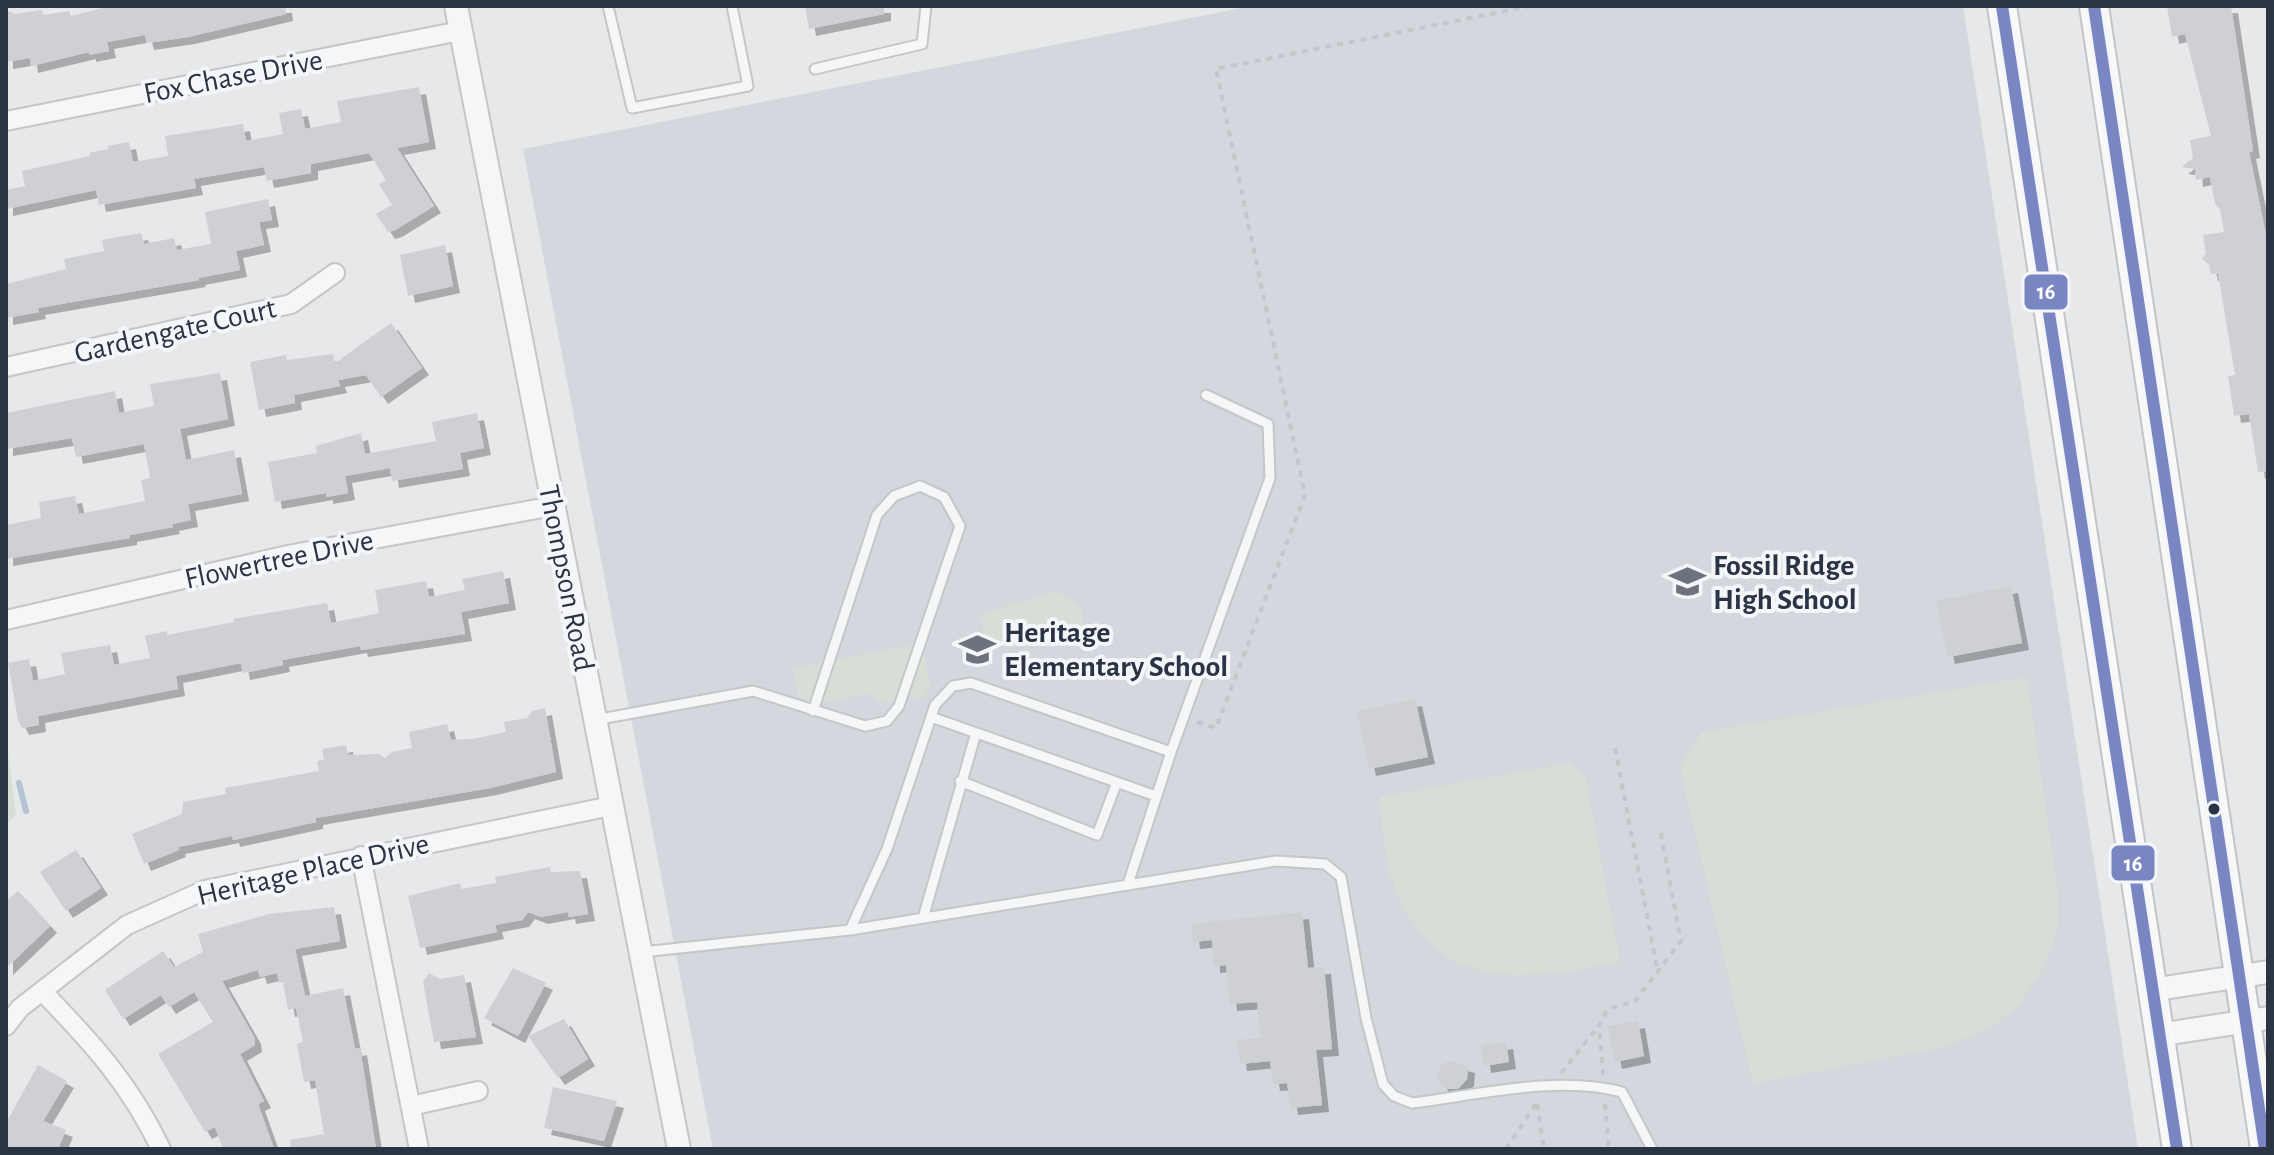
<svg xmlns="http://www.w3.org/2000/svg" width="2274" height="1155" font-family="'Alegreya Sans',sans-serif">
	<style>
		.built { fill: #d4d7dd }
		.green { fill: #d6ded6 }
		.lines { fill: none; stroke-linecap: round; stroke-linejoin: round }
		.stream { stroke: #b4c4d5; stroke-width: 6 }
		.building { fill: #ced0d3; filter: url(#shadow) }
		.service-casing { stroke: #c4c6c8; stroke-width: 13 }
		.minor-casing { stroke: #c4c6c8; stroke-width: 22 }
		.tertiary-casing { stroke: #c4c6c8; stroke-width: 26 }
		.primary-casing { stroke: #c2c5c8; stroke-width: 32 }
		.path { stroke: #c5c6ca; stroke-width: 4; stroke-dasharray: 6 6; stroke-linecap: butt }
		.service { stroke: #f5f6f7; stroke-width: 9 }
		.minor { stroke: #f5f6f7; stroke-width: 18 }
		.tertiary { stroke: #f5f6f7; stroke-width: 22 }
		.primary { stroke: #f8f8f8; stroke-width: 28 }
		.bus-1-casing { stroke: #f4f6f9; stroke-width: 18 }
		.bus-1 { stroke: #7986c2; stroke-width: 12 }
		.bus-dot { fill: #2b3445; stroke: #f4f6f9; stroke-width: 3 }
		.labels { text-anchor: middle; stroke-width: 8; stroke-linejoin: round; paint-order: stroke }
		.street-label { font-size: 30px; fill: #2b3445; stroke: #f4f6f9 }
		.poi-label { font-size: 30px; font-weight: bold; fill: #2b3445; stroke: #f4f6f9; text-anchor: start }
		.line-badge { stroke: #f4f6f9; stroke-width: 3 }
		.badge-label { font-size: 22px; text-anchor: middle; font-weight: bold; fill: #fff }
	</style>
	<defs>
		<filter id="shadow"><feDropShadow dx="7" dy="7" stdDeviation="0" flood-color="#0004"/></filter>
	</defs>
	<rect width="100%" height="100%" fill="#e6e8ea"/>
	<path class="built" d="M1252,6H1963L2138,1149H713L523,149Z"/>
	<path class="green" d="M1057,591L1081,607L1084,633C1065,654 1011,645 985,642L980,614Z
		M922,643L930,683L924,698L882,703L869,694L800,707L793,668Z
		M2027,677L2058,893L2057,930L2045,965L2019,1005L1989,1029L1943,1047L1753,1084L1680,767L1702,732Z
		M6,736L16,815L6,824Z
		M1569,763L1585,774L1620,962C1527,980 1438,996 1395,888C1384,861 1383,825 1379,797Z"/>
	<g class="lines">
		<path class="stream" d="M19,783L26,811"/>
	</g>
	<path class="building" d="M111,6H285L286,14L188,37L147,43L145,35L107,42L109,51L89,55V52L31,66L30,58L6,62V10L15,14L42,10L43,15L69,11L71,16Z
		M805,6H884V14L809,29Z
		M2167,6H2231L2253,151L2249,152L2268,245V471L2258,472L2249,414L2234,416L2228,376L2235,375L2218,273L2211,274L2209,265L2202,259L2206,253L2203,235L2224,232L2220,209L2215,204L2210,177L2196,180L2195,169L2181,167L2193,158L2190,140L2211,136L2185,34L2172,37Z
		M419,87L429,142L397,148L434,206L395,230L388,232L376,214L392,205L379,184L386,180L369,153L311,164V173L267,181L264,167L194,179L196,188L99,205L96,190L6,209V190L25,186L22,171L90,156L89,153L108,149V146L129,142L133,162L168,156L165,136L243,124L246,141L283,134L279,113L301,109L305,129L341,122L337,101Z
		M268,199L272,220L259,222L264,245L236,251L240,270L198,278L199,280L38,308L39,312L6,318V284L66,269L64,259L104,251L102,240L141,233L144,244L174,238L177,250L211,244L205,212Z
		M445,245L453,286L408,296L400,255Z
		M391,323L422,368L381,397L366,375L338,380L340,386L294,395L295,403L259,410L250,362L286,355L287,360L333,354L335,363Z
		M220,373L228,419L180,429L186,460L234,450L242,494L188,504L191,520L172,524L173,527L130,535V538L6,559V525L41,518L39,502L75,496L79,514L145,501L141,480L150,478L144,444L76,457L72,438L6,449V413L115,391L119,413L154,406L150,384Z
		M477,413L484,448L460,453L463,469L392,481L390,468L345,476L348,493L326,497V493L275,502L268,462L317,453L316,446L361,433L365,454L436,441L432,422Z
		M503,571L509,603L461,612L465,634L361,650L360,646L282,660L283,665L243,673L241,663L176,676L178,689L38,716L39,725L22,728L18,720L8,663L29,659L33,681L65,674L61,653L110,645L114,665L150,658L145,636L167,631V635L234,622L233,619L327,603L331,623L379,613L375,590L426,581L429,597L465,590L462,579Z
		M2011,586L2022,643L1948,657L1936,601Z
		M1415,699L1428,757L1369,769L1357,711Z
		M545,708L556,772L490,788L316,818V822L233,840L232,836L178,847L179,850L144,864L132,834L182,814L183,802L226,794L225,788L319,771L317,761L324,760L322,749L346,745L348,755L379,754L385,758L392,752L412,748L409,732L447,724L451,740L473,739L506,732L504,722L527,718L532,711Z
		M76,850L101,888L66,911L40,872Z
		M550,867L551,872L580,871L588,914L569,917L568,912L541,917L528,912L522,920L495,925L497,932L420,948L408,896L460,883L461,889L496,883L495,877Z
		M18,891L50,926L6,968V901Z
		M334,907L340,941L295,949L305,996L343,988L355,1049L360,1048L376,1149H291L290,1140L324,1134L315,1080L304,1082L297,1044L303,1042L296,1008L288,1010L283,982L279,983L277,973L260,977L258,970L222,981L254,1037L255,1045L240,1054L264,1101L258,1104L274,1149H223L215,1127L205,1132L158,1054L213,1022L194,992L169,1007L161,995L123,1019L105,990L163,951L174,967L203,952L198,934L269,914Z
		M1302,912L1308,968L1324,967L1332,1049L1316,1050L1322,1105L1291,1108L1287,1083L1273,1084L1270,1061L1240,1064L1237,1040L1261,1038L1257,1002L1230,1004L1226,965L1213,966L1212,940L1193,942L1191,924Z
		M513,968L546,983L518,1036L484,1018Z
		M429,973L440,979L464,975L476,1037L434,1042L423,982Z
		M564,1019L588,1059L558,1078L528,1036Z
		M1638,1021L1644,1056L1615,1062L1608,1026Z
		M1506,1042L1509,1062L1484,1066L1481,1045Z
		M1449,1061L1468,1066L1467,1079L1458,1089H1446L1437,1079L1440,1066Z
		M38,1065L67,1081L43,1121L66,1130L58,1149H6V1123Z
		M553,1087L617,1101L604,1141L544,1128Z"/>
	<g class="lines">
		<defs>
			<path id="service" d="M608,6L632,108L748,86L732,6
				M815,69L922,44L926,6
				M931,717L1156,796
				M595,720L753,691L865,726L887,721L899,706L960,526L944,497L920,486L894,496L877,515L813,711
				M960,781L1097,835L1117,782
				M1128,884L1171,752L1270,478L1268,424L1206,395
				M923,918L976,733
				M850,930L887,849L935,705L953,686L971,683L1171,752
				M642,952L850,930L1276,861L1325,864L1341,877L1366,1018L1383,1084L1394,1096L1412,1103C1479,1095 1556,1075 1622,1092L1652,1149"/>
			<path id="minor" d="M6,121L460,31
				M6,367L291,304L335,273
				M6,620L288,555L553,506
				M361,856L419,1149
				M43,992C93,1044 130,1084 161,1149
				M6,1026L20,1008L127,925L205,890L611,806
				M411,1106L478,1091"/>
			<path id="tertiary" d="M456,6L679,1149
				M2151,990L2268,972
				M2158,1035L2268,1018"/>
			<path id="primary" d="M2002,6L2177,1149
				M2094,6L2265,1149"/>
		</defs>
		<use href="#service" class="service-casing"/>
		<use href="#minor" class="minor-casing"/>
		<use href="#tertiary" class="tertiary-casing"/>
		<use href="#primary" class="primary-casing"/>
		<path class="path" d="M1197,722L1216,728L1305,495L1216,69L1530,6
			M1615,748L1658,973
			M1561,1073L1598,1027
			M1603,1075L1599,1025L1608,1009L1635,1001L1681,941L1660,829
			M1537,1104L1544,1149
			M1605,1104L1609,1149
			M1506,1149L1538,1101"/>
		<use href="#service" class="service"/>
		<use href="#minor" class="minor"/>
		<use href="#tertiary" class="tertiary"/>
		<use href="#primary" class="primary"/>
		<defs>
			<path id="bus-1" d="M2002,6L2177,1149
				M2094,6L2265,1149"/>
		</defs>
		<use href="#bus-1" class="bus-1-casing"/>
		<use href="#bus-1" class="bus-1"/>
	</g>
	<defs>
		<symbol id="school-bare" viewBox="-9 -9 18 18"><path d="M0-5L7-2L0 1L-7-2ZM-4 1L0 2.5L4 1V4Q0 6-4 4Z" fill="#6c737f" stroke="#f4f6f9" stroke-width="2.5" paint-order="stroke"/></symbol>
	</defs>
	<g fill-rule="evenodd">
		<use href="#school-bare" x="1662" y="556" width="51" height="51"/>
		<use href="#school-bare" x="952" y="624" width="51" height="51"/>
	</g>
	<circle class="bus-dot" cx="2214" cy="809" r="7"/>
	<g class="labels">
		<g class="street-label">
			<text transform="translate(233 76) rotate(-11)" y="10">Fox Chase Drive</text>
			<text transform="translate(175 330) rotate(-13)" y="10">Gardengate Court</text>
			<text transform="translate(279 559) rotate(-12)" y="10">Flowertree Drive</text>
			<text transform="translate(567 578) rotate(79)" y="10">Thompson Road</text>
			<text transform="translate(313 869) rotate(-13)" y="10">Heritage Place Drive</text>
		</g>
		<g class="poi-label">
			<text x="1713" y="575">Fossil Ridge<tspan x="1713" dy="34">High School</tspan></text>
			<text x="1004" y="642">Heritage<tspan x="1004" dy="34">Elementary School</tspan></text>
		</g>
	</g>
	<g class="line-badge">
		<rect x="2023" y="273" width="46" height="38" rx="8" fill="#7986c2"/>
		<rect x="2110" y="844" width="46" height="38" rx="8" fill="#7986c2"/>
	</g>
	<g class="badge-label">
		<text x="2046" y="299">16</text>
		<text x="2133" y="871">16</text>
	</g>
	<rect width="2274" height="1155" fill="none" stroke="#2b3445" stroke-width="16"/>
</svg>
